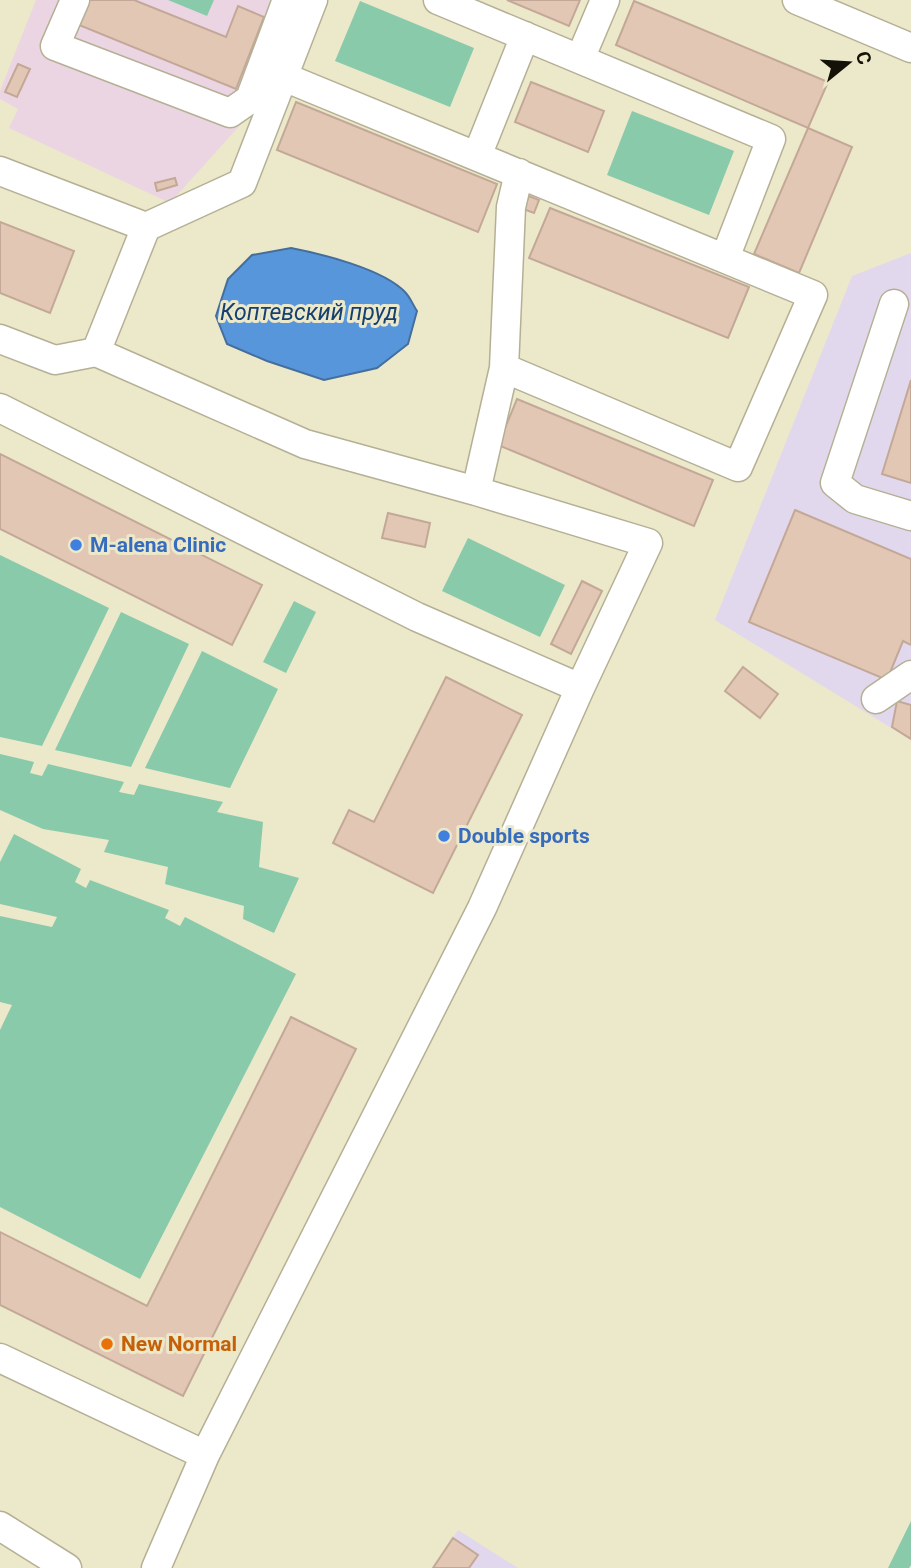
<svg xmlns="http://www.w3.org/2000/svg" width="911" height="1568" font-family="Roboto,sans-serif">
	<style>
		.industrial { fill: #e2d8ed }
		.education { fill: #ebd5e3 }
		.green { fill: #89caab }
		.water { fill: #5896dc; stroke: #446e9c; stroke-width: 2 }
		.building { fill: #e2c7b5; stroke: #c3a898; stroke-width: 2 }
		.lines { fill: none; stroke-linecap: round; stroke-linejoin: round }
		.minor-casing { stroke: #b5b095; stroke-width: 31 }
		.minor { stroke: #fff; stroke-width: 28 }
		.shop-dot { fill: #3f7fe0; stroke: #ece8ca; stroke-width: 2.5 }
		.food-dot { fill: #e8710a; stroke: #ece8ca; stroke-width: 2.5 }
		.labels { text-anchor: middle; stroke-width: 6; stroke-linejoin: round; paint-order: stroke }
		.shop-label { font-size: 21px; font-weight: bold; fill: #366cbe; stroke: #ece8ca; text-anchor: start }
		.food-label { font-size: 21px; font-weight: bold; fill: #c56008; stroke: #ece8ca; text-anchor: start }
		.water-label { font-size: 23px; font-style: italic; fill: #16406e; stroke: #ece8ca }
	</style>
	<rect width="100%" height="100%" fill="#ece8ca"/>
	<path class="industrial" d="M911,253V740L715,620L852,276Z
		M458,1530L518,1568H433Z"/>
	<path class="education" d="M36,0H305L268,94L170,203L9,128L18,109L0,99V91Z"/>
	<path class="green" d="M168,0H214L207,16Z
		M360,1L474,48L450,107L335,61Z
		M632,111L734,151L709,215L607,175Z
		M468,538L565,585L540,637L442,591Z
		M0,555L109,608L42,746L0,737Z
		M294,601L316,612L286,673L263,662Z
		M121,612L189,644L131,767L55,750Z
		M202,651L278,689L230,788L145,768Z
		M0,754L34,762L30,773L42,776L48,764L124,782L119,792L134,795L139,784L223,802L217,812L263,822L259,867L299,878L274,933L243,919L244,906L165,884L168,867L104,852L109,840L43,829L0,810Z
		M14,834L81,869L75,882L86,888L90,880L169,910L165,918L180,926L185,917L296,974L140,1279L0,1207V1030L12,1005L0,1002V916L52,927L57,917L0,904V862Z
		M911,1521V1565L909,1568H888Z"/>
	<path class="water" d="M291,248C322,254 383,269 405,292C410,297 413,305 417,311L408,344L377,368L324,380L267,361L227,344L216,316L228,279L252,255Z"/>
	<path class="building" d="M89,0H134L226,37L238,6L264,17L236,89L79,25Z
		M507,0H580L569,26Z
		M634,1L828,82L808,128L616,45Z
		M18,64L30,69L17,97L5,92Z
		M531,82L604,111L588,152L515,122Z
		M296,102L497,184L478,232L277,150Z
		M808,128L852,147L799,273L754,254Z
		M175,178L177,185L157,191L155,183Z
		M529,196L539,200L534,213L523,209Z
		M550,208L749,287L728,338L529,258Z
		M0,222L74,251L50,313L0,293Z
		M911,380V483L882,474Z
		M517,399L713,480L694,526L498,445Z
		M0,454L262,585L232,645L0,529Z
		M795,510L911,559V645L903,641L887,680L749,622Z
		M388,513L430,523L425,547L382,538Z
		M582,581L602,591L571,654L551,644Z
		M743,667L778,694L760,718L725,691Z
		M446,677L522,715L433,893L333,843L349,810L374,822Z
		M897,701L911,705V739L892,727Z
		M291,1017L356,1049L183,1396L0,1305V1232L147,1306Z
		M453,1538L478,1555L469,1568H433Z"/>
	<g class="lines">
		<defs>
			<path id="minor" d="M75,0L55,46L230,113L250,99L285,5
				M438,0L771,139L725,258
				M797,0L911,48
				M580,59L605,0
				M284,77L813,295L738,467L504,368
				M477,156L525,36
				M0,171L146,227L96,352
				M146,227L242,183L313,0
				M894,304L835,483L855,499L911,516
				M0,339L55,360L96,352L305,444L476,491L648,543L580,688L482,908L205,1455L156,1568
				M0,408L417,617L580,688
				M476,491L504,368L511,207L519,173
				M876,699L911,675
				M0,1358L205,1455
				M0,1526L67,1568"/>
		</defs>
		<use href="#minor" class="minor-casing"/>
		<use href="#minor" class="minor"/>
	</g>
	<g class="shop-dot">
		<circle cx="76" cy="545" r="7"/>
		<circle cx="444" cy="836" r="7"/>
	</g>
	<circle class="food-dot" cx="107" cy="1344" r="7"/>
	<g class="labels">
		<g class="shop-label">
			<text x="90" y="552">M-alena Clinic</text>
			<text x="458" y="843">Double sports</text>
		</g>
		<g class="food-label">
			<text x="121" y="1351">New Normal</text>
		</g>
		<g class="water-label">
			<text x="309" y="320">Коптевский пруд</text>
		</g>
	</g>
	<g transform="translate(848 63) rotate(72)" stroke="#ece8ca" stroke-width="5" paint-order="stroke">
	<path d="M0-5L12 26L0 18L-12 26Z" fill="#141208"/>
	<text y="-10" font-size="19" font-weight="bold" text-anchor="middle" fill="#141208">С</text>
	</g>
</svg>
